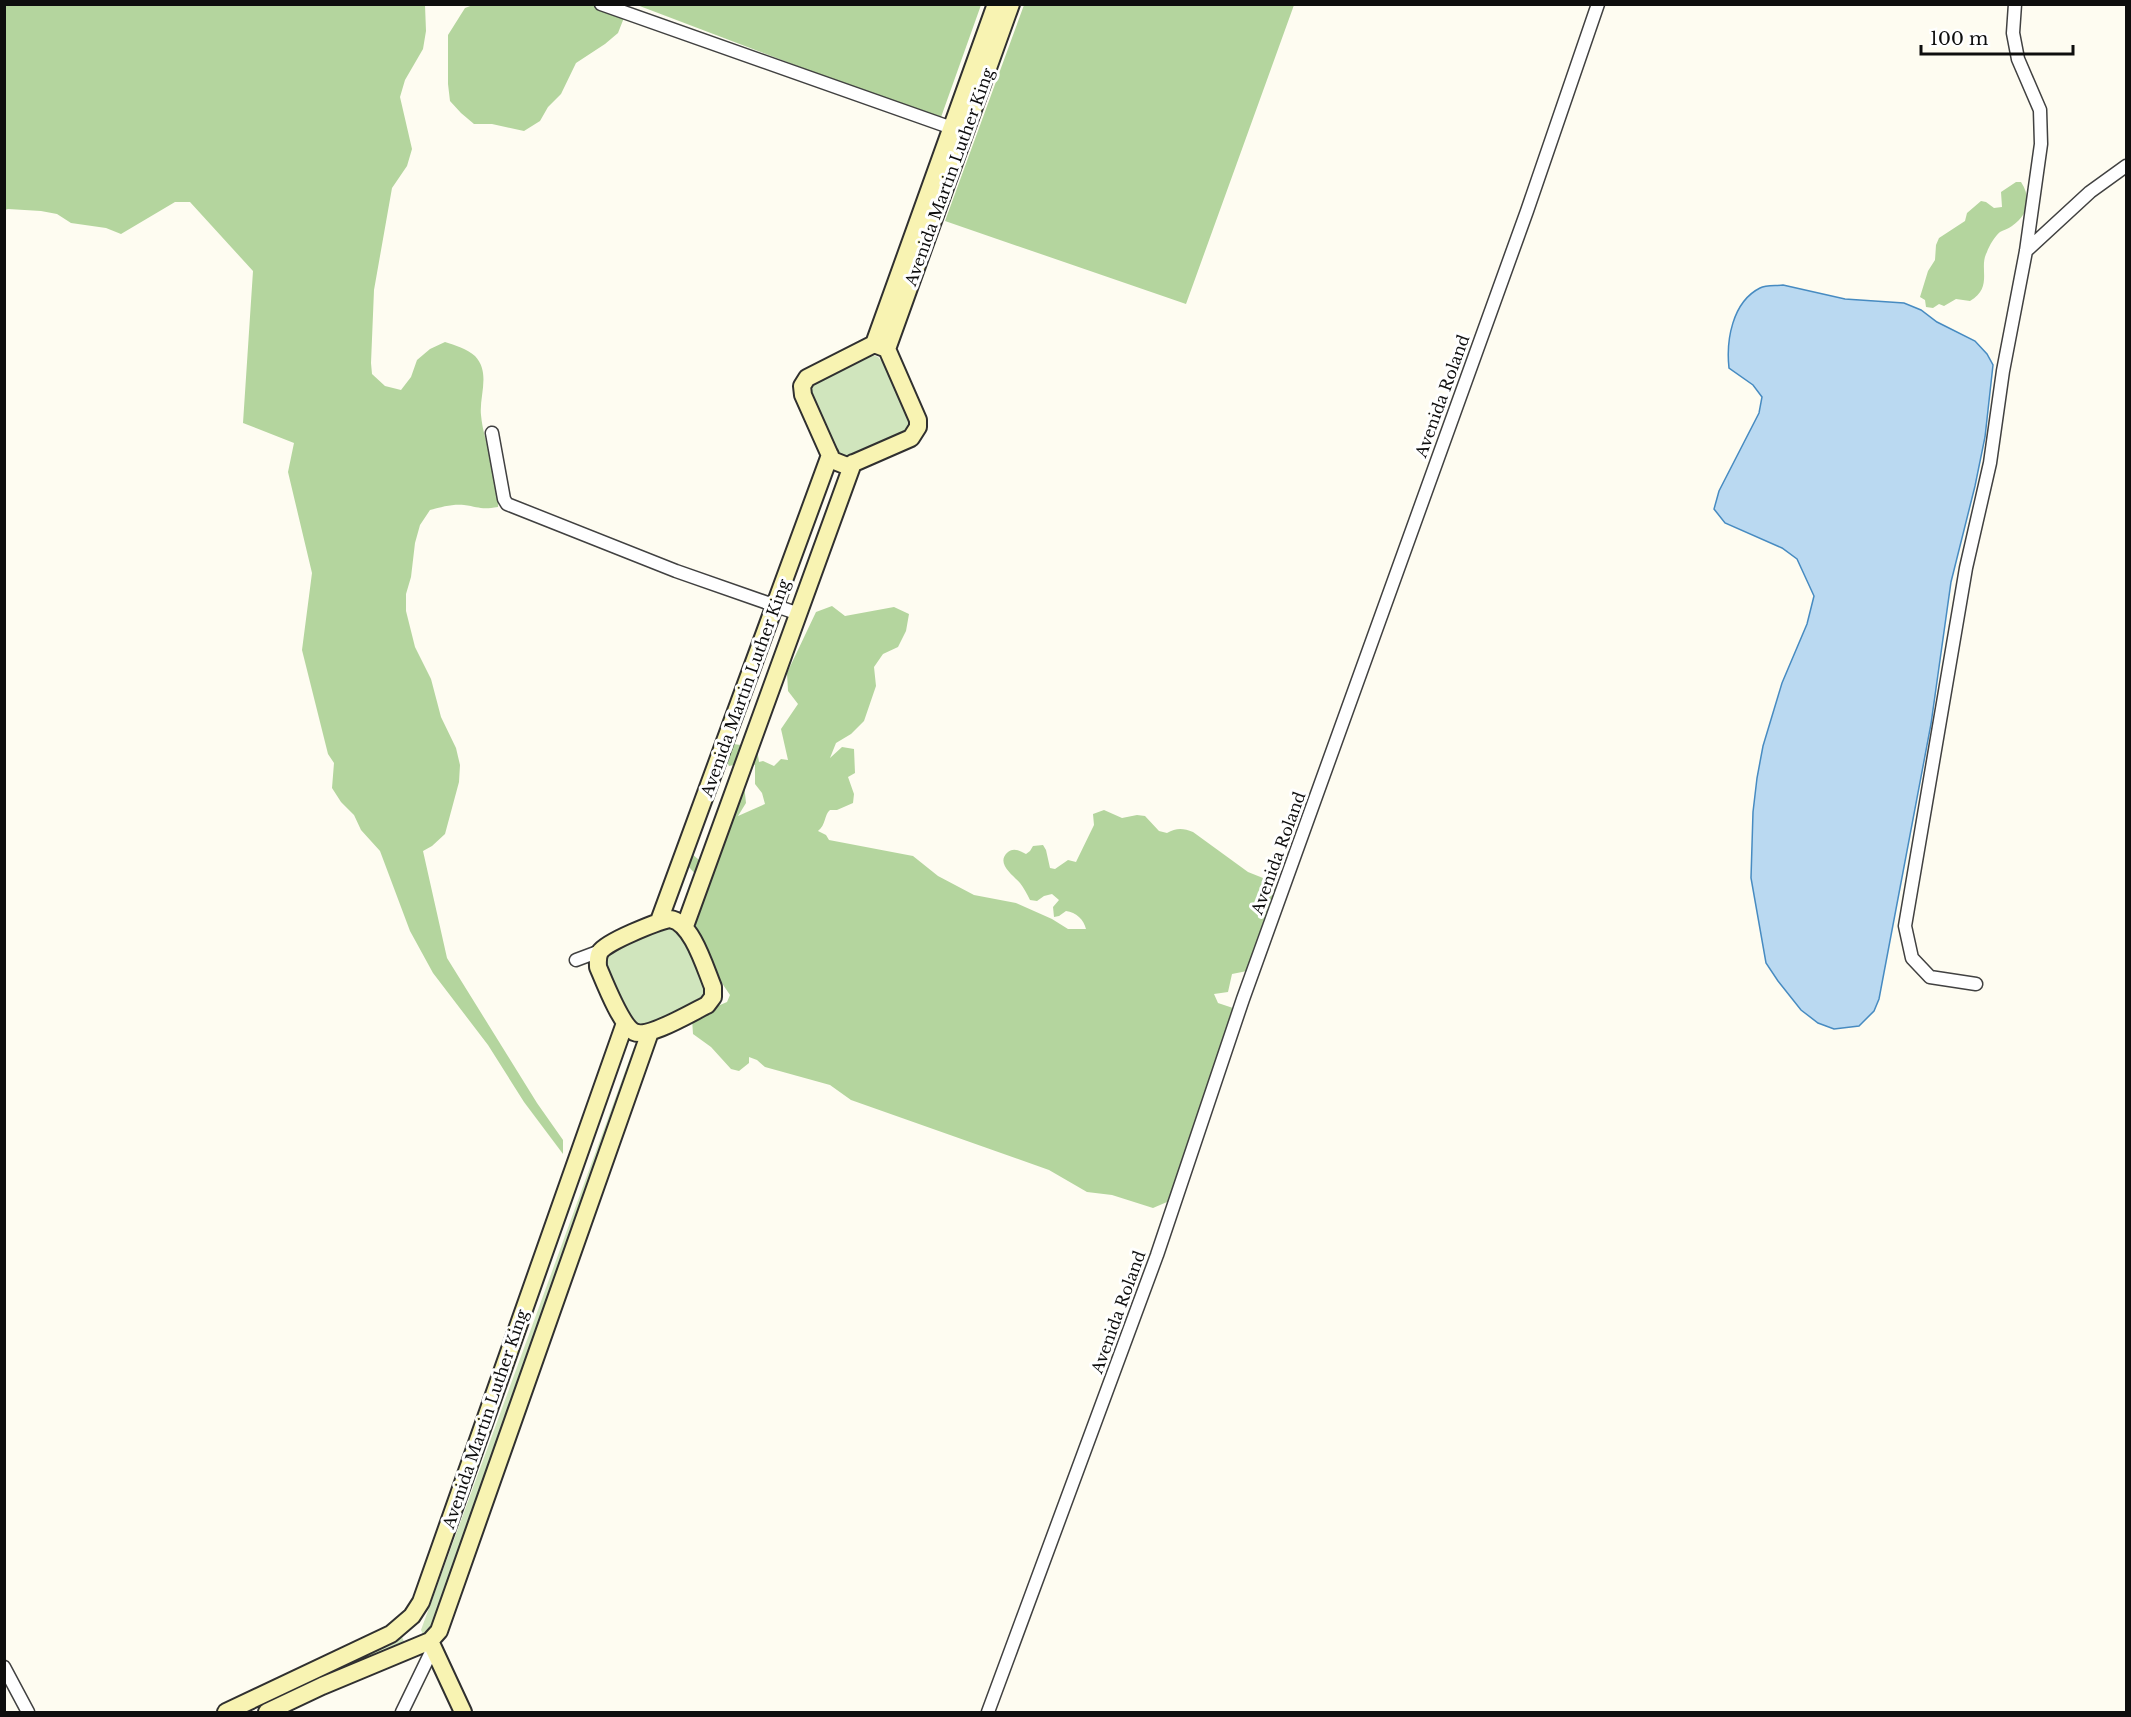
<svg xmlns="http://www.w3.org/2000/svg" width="2131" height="1717" font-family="'Libre Baskerville',serif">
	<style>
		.green { fill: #d0e5bd }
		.forest { fill: #b4d59e }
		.water { fill: #bad9f1; stroke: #478bc1; stroke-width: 1.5 }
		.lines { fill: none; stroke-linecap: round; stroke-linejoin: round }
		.street-casing { stroke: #414141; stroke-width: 15 }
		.secondary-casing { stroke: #303030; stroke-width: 20 }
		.street { stroke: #fff; stroke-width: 12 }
		.secondary { stroke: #f8f3b2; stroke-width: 16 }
		.labels { text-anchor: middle; stroke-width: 6; stroke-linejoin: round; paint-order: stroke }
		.street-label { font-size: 16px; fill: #0e0e0e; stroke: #fff }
	</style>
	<rect width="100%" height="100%" fill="#fefcf1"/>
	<path class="green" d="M873,355L878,357L884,364L912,422L907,433L847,457L839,453L809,393L813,385Z
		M668,924L680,929L704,985L705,992L702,998L645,1026H634L605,965L607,957L612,951Z
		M634,1047L641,1050L431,1634L424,1636L421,1630Z
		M402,1637L406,1646L322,1679L320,1676L321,1671Z"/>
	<path class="forest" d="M5,5H425L426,31L423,49L405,80L400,97L412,149L407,166L392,188L374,290L371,363L372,374L385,386L401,390L411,377L417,360L430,349L445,342C455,345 467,349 475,356C491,373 479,396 481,415C484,448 502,474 498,507C481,510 479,507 464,505C452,504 442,507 430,510L420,525L415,543L411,577L406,594V611L415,647L431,679L441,717L456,748L460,765L459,782L445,834L432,846L423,851L447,958L537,1103L563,1140V1154L524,1102L488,1045L433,973L410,931L380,851L361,830L354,815L341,802L332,788L334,763L328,754L302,650L312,573L288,472L294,443L243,423L253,271L190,202H175L121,234L106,228L71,223L57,214L41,211L8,209L5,210Z
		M473,5H629L618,33L605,44L576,63L561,94L548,107L540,121L524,131L492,124H474L461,113L450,101L448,84V35L465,8Z
		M637,5H981L940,120Z
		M1024,5H1294L1186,304L945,221Z
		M2016,182H2021C2032,199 2028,215 2012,226C2008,229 2003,230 2000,232C1995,236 1989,246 1987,252C1978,268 1994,287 1970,301L1956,299L1944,306L1939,304L1933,308L1926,307L1925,300L1920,297L1928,271L1935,260L1936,245L1939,238L1965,221L1967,213L1981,201L1986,202L1994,208L2002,207L2001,192Z
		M832,606L845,616L894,607L909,614L906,631L898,647L883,654L874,667L876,686L864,721L851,734L836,743L830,758L842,747L854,749L855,773L848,777L854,794L853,803L837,810H830C824,815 826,825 818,831L826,835L829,840L913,856L938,876L974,895L1016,903L1052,919L1068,929H1086C1084,920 1076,912 1066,911L1059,916L1054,917L1053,907L1059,900L1052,894L1044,896L1037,901L1030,900C1027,894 1024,888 1020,883C1013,875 995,863 1008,852C1014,847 1020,851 1026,854L1030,851L1033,846L1043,845L1046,850L1050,868L1055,869L1068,860L1076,862L1094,825L1093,814L1104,810L1122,818L1137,815L1145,816L1159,831L1167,833C1176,828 1183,828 1193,832L1248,872L1268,880L1277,887L1247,971L1232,974L1228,992L1214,994L1218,1003L1233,1008L1179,1181L1167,1202L1153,1208L1112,1195L1087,1192L1049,1170L851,1100L830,1085L765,1067L757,1060L749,1057V1063L739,1071L731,1069L711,1047L693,1034L692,1019L699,1014L727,1002L730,995C714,973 703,948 689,925L698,877L688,866L692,854L705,865L744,784L746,803L738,816L765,804L762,793L755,784V765L747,762L729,766L725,758L733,744L741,745L746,740L757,749L759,762L763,761L774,766L781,759L788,760L781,729L798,704L788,691L787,673L816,612Z"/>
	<path class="water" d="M1783,285L1845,299L1904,303L1921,310L1937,322L1975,341L1987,354L1993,365L1985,437L1975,486L1951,582L1931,724L1879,999L1874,1011L1859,1026L1834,1029L1818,1023L1801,1010L1778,981L1766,963L1751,878L1753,812L1757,778L1763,746L1782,683L1807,624L1814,596L1797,559L1782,548L1725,523L1714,509L1719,491L1759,413L1762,397L1753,385L1729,368C1726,341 1732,302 1760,288C1766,285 1776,286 1783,285Z"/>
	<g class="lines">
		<defs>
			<path id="street" d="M601,4L952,128
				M2026,251L2090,192L2126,166
				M492,433L504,499L507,504L676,571L799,614
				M576,960L600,951
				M1976,984L1930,977L1912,958L1905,926L1966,568L1990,463L2003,371L2026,251L2041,144L2040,110L2018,59L2013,33L2015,4
				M4,1667L28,1712
				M402,1712L433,1648
				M988,1712L1157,1255L1243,999L1527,211L1598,4"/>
			<path id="secondary" d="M874,344L887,349L918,420V427L911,438L847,466L832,460L803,395L802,386L807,378Z
				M874,344L996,4
				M887,349L1011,4
				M670,919C692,922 705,968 713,987V997L707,1005C692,1012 648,1039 634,1032C621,1025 604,981 598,967C598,962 597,957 600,952C606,942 656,922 670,919Z
				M659,921L830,455
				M685,926L853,463
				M430,1641L463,1712
				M226,1712L391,1634L412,1616L421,1602L625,1023
				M267,1712L322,1686L430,1641L439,1631L650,1032"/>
		</defs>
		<use href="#street" class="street-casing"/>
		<use href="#secondary" class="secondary-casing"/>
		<use href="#street" class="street"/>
		<use href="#secondary" class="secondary"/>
	</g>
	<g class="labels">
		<g class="street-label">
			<text transform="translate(949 177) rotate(-70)" y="6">Avenida Martin Luther King</text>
			<text transform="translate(1442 396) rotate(-70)" y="6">Avenida Roland</text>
			<text transform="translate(745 688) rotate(-70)" y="6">Avenida Martin Luther King</text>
			<text transform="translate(1278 853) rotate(-70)" y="6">Avenida Roland</text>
			<text transform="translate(1118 1312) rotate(-70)" y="6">Avenida Roland</text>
			<text transform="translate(485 1419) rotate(-71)" y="6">Avenida Martin Luther King</text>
		</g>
	</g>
	<rect width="2131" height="1717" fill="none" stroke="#0e0e0e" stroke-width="12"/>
	<path d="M1921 45v9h152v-9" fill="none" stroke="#0e0e0e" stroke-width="3"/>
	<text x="1930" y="45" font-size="18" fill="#0e0e0e" stroke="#ffffff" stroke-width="4.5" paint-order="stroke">100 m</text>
</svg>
